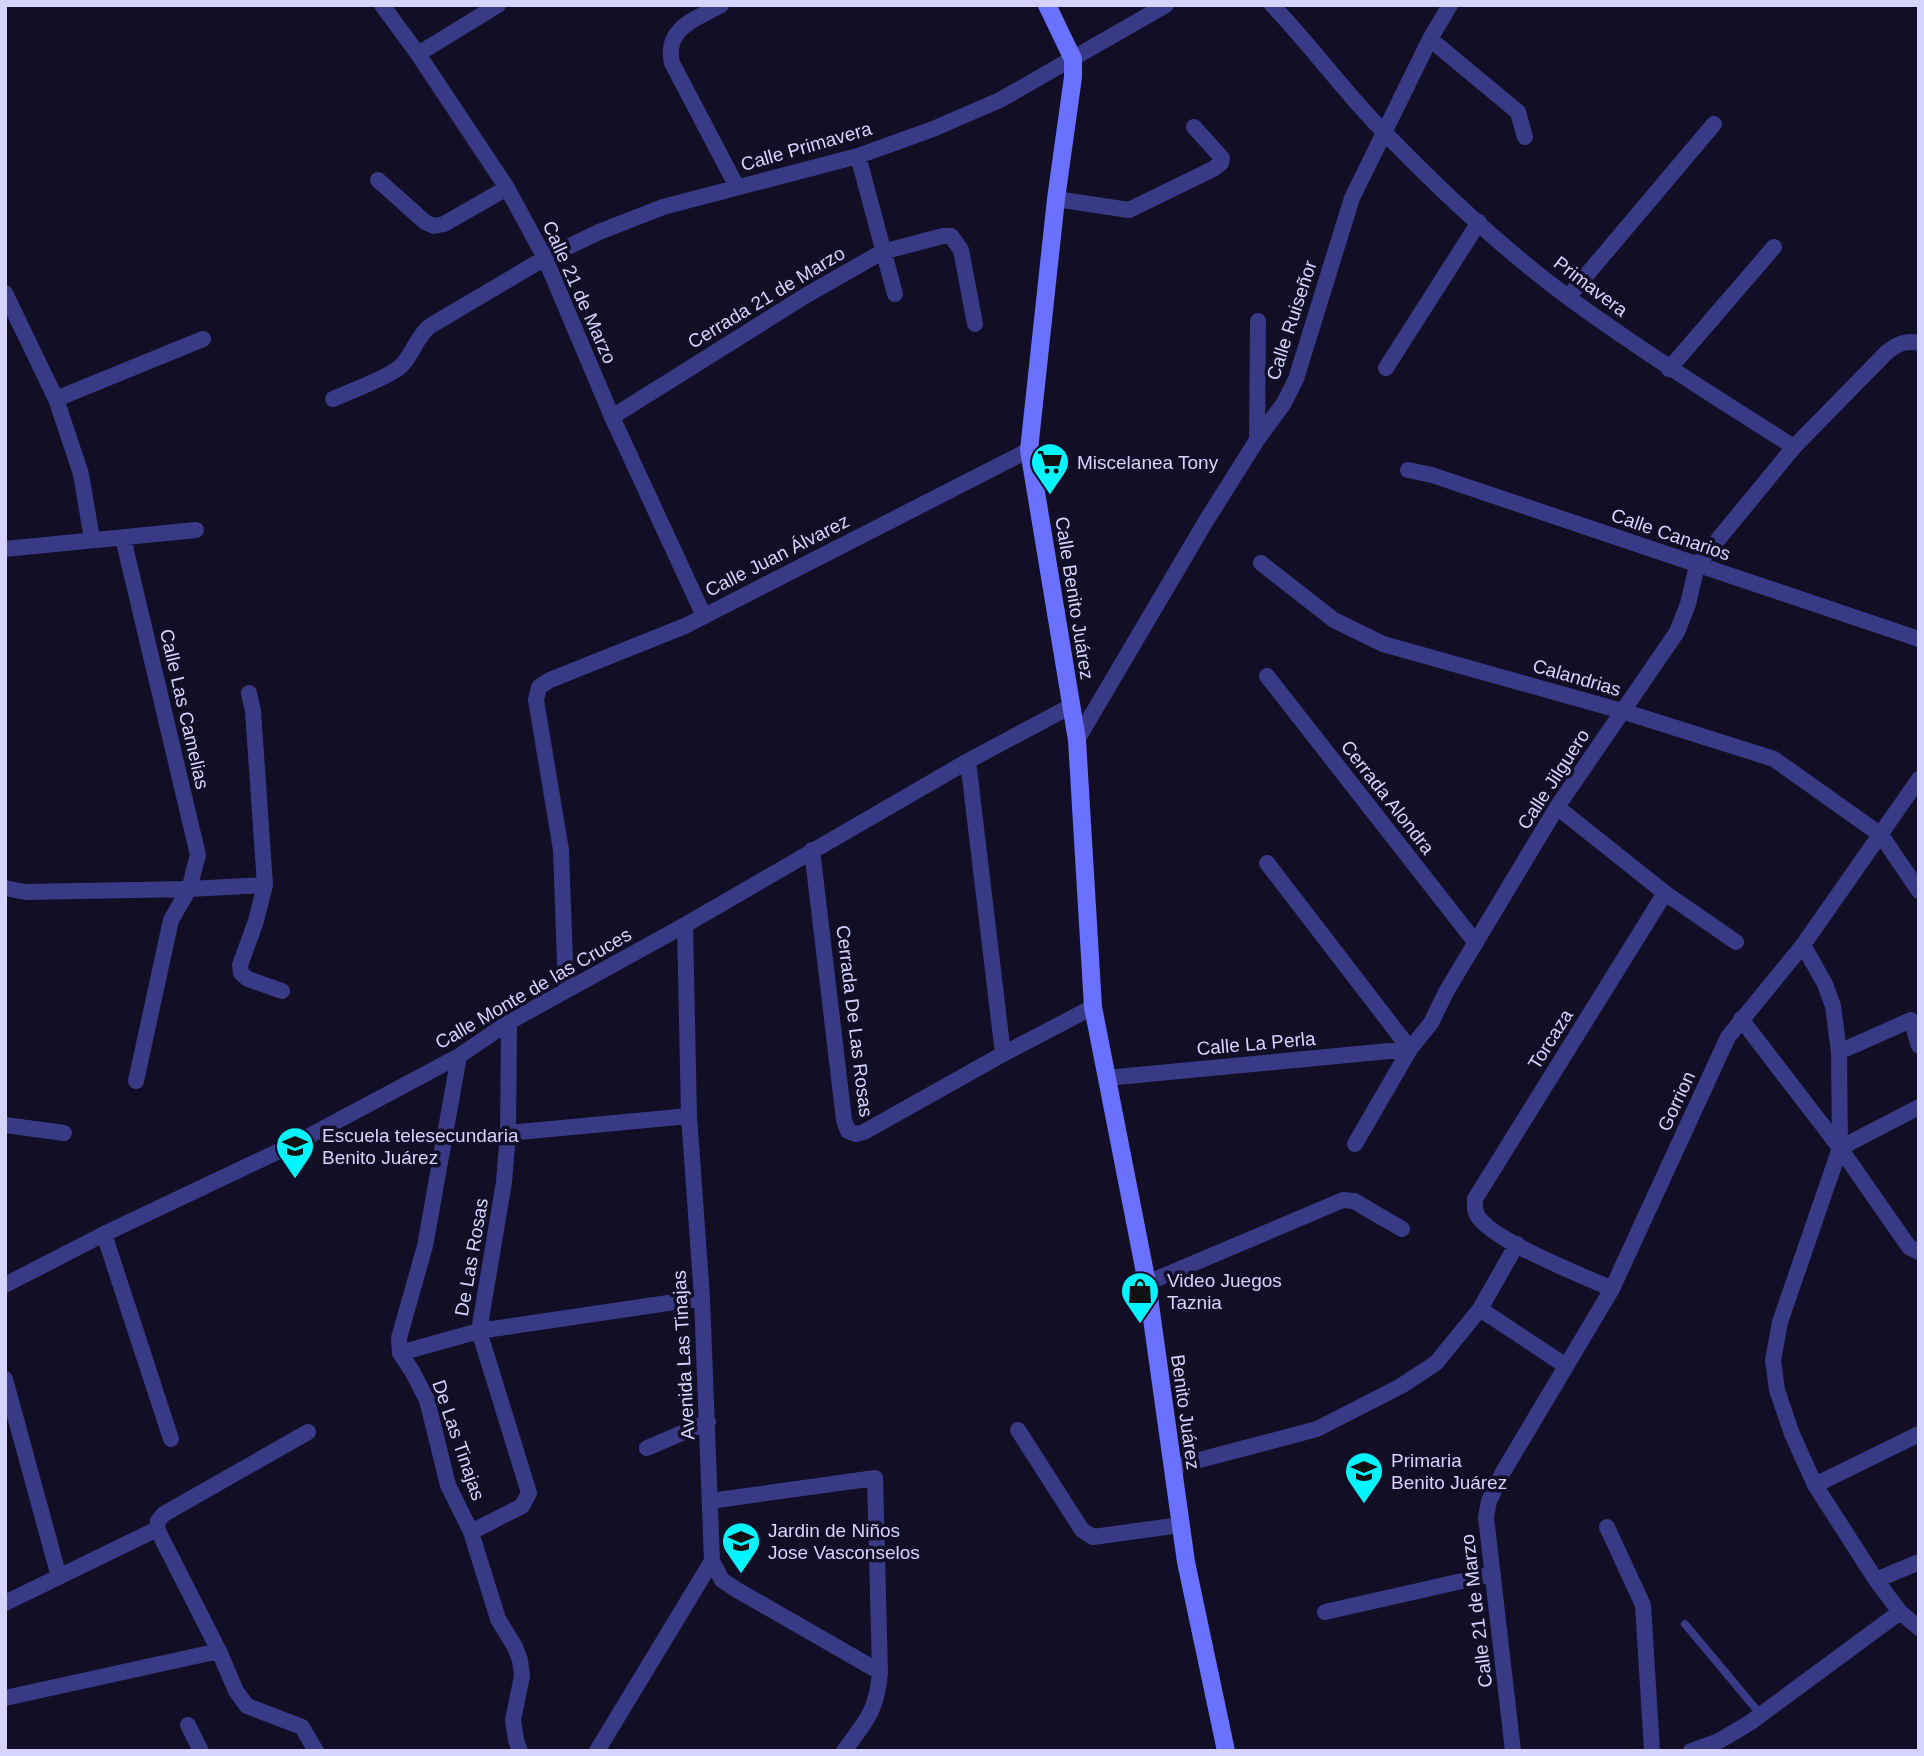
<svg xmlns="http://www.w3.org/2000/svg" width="1924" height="1756" font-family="Arial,sans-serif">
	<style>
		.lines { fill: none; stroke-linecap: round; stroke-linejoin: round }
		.lane { stroke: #383a86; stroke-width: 8 }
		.street { stroke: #383a86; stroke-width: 16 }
		.secondary { stroke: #6a70ff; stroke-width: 18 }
		.labels { text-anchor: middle; stroke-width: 7; stroke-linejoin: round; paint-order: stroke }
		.street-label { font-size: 19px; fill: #d6d3ff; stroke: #110e26 }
		.poi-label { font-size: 19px; fill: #d6d3ff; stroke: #110e26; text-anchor: start }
	</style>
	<rect width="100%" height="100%" fill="#110e26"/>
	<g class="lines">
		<path class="lane" d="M1685,1624L1761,1715"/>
		<path class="street" d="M382,5L418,54L507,188L545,258L612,417L704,616
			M721,5C696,19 664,28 672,63L737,187
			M1272,5C1311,45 1344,92 1384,132C1441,191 1503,249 1569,298C1642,351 1718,399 1794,447
			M1430,39L1518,112L1525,137
			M418,54L498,5
			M858,156L895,294
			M378,180L425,222L434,226L444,224L507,188
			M1056,199L1129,210L1213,169L1221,163L1222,158L1194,127
			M5,293L56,399L81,474L92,539
			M1568,297L1714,124
			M1386,368L1479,222
			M1669,369L1774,247
			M56,399L203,339
			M333,399C351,391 387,378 400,367C413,355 416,337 430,326L545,258L599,232L663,207L858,156L933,129L1000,100L1166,5
			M612,417L805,296L882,252L943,236H951L961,250L975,324
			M1257,440L1258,321
			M1408,470L1432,475L1919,639
			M123,538L198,855L189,889L171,920L136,1081
			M5,549L196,530
			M1261,563L1334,620L1383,644L1622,711L1774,759L1881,835L1919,891
			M1267,676L1476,943
			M249,693L253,711L265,885L256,921L240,965L241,973L248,979L282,991
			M1077,740L1206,521L1257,440L1284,403L1296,379L1352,198L1430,39L1450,5
			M968,761L1003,1054
			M1557,807L1665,893L1736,942
			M812,850L844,1120L848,1131L856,1134L864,1132L1003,1054L1093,1007
			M5,888L25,892L189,889L265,885
			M1803,945L1825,984L1833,1006L1839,1052L1840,1148L1780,1322L1773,1360L1777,1390L1792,1434L1815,1485L1876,1580L1900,1612L1919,1628
			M566,990L561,850L536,700L539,687L550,680L685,626L1029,450
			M1741,1019L1840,1148L1909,1247L1919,1252
			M1839,1052L1911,1020L1919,1046
			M459,1056L425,1246L399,1338L400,1353L412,1371L427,1400L448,1485L471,1532L498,1619L515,1647L520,1660L522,1676L513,1720L516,1740L520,1751
			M1106,1078L1410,1049L1267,863
			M5,1125L64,1133
			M508,1133L689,1116
			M1355,1144L1410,1049L1431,1023L1446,992L1557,807L1677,632L1688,604L1697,565L1794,447L1886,353C1897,344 1905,340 1919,343
			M1840,1148L1919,1107
			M104,1234L171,1439
			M1147,1283L1343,1200L1354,1201L1402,1229
			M5,1285L104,1234L296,1143L459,1056L509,1022L685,925L968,761L1071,706
			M1612,1289C1582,1275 1492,1241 1477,1215C1474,1210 1475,1204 1475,1199L1665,893
			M1480,1309L1566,1366
			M400,1353L479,1331L702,1298
			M5,1379L59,1577
			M1018,1430L1082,1530L1093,1537L1180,1525
			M647,1448L708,1422
			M1173,1467L1317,1429L1401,1386L1436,1363L1480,1309L1517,1244
			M1815,1485L1919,1434
			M710,1501L875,1478L880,1672C877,1711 866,1721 844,1751
			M1607,1527L1643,1605L1652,1751
			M157,1529L219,1651L236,1691L247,1706L302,1727L316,1751
			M157,1529L158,1521L164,1514L308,1432
			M471,1532L522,1506L529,1493L479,1331L504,1182L508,1133L509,1022
			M712,1561L722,1580L737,1590L880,1672
			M1876,1580L1919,1562
			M5,1603L157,1529
			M1325,1612L1493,1574
			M5,1698L219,1651
			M188,1725L201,1751
			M597,1751L712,1561L702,1298L689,1116L685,925
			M1513,1751L1486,1517L1489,1501L1503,1472L1612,1289L1728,1037L1803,945L1919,779
			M1691,1751L1719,1741L1751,1722L1900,1612"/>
		<path class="secondary" d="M1047,5L1073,59V77L1056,199L1029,450L1077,740L1093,1007L1147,1283L1186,1562L1226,1751"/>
	</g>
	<defs>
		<symbol id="supermarket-pin" viewBox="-11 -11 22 30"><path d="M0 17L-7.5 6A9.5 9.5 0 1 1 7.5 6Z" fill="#00f5fe" stroke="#110e26"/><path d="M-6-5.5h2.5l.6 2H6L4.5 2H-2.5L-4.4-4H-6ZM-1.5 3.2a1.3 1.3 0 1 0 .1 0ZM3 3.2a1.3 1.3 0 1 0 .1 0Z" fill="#111"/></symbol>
		<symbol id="school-pin" viewBox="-11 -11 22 30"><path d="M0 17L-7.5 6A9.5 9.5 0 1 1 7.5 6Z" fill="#00f5fe" stroke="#110e26"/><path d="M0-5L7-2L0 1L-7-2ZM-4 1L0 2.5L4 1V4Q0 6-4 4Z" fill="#111"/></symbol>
		<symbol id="shop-pin" viewBox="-11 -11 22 30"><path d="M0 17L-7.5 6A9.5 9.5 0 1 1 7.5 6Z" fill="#00f5fe" stroke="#110e26"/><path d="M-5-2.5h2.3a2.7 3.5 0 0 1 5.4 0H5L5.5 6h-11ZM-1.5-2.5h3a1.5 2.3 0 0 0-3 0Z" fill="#111"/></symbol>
	</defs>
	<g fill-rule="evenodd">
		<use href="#supermarket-pin" x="1028" y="440" width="44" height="60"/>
		<use href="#school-pin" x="273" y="1124" width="44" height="60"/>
		<use href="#shop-pin" x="1118" y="1269" width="44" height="60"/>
		<use href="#school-pin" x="1342" y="1449" width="44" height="60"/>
		<use href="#school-pin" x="719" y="1519" width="44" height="60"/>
	</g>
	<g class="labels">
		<g class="street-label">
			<text transform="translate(806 146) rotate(-16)" y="7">Calle Primavera</text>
			<text transform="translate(1591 286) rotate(37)" y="7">Primavera</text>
			<text transform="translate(580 292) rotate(66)" y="7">Calle 21 de Marzo</text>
			<text transform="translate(766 297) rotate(-31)" y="7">Cerrada 21 de Marzo</text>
			<text transform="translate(1291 320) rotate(-72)" y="7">Calle Ruiseñor</text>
			<text transform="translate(1671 534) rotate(19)" y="7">Calle Canarios</text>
			<text transform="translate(777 555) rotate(-27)" y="7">Calle Juan Álvarez</text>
			<text transform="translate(1075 598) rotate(81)" y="7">Calle Benito Juárez</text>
			<text transform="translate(1577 677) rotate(16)" y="7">Calandrias</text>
			<text transform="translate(185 709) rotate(77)" y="7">Calle Las Camelias</text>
			<text transform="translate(1553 779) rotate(-57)" y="7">Calle Jilguero</text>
			<text transform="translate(1388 797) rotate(52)" y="7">Cerrada Alondra</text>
			<text transform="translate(533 988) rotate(-30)" y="7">Calle Monte de las Cruces</text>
			<text transform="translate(855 1021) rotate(83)" y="7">Cerrada De Las Rosas</text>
			<text transform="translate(1550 1039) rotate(-58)" y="7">Torcaza</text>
			<text transform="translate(1256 1043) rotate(-5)" y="7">Calle La Perla</text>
			<text transform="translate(1676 1101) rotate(-65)" y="7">Gorrion</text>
			<text transform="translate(471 1257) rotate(-80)" y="7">De Las Rosas</text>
			<text transform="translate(683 1355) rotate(-93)" y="7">Avenida Las Tinajas</text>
			<text transform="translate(1186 1412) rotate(82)" y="7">Benito Juárez</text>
			<text transform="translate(459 1440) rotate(71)" y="7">De Las Tinajas</text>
			<text transform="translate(1476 1611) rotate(-97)" y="7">Calle 21 de Marzo</text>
		</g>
		<g class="poi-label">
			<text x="1077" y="469">Miscelanea Tony</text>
			<text x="322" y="1142">Escuela telesecundaria<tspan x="322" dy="22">Benito Juárez</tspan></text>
			<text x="1167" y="1287">Video Juegos<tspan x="1167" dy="22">Taznia</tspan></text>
			<text x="1391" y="1467">Primaria<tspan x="1391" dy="22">Benito Juárez</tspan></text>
			<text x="768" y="1537">Jardin de Niños<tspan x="768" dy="22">Jose Vasconselos</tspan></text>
		</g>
	</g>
	<rect width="1924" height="1756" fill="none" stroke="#d6d3ff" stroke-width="14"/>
</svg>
